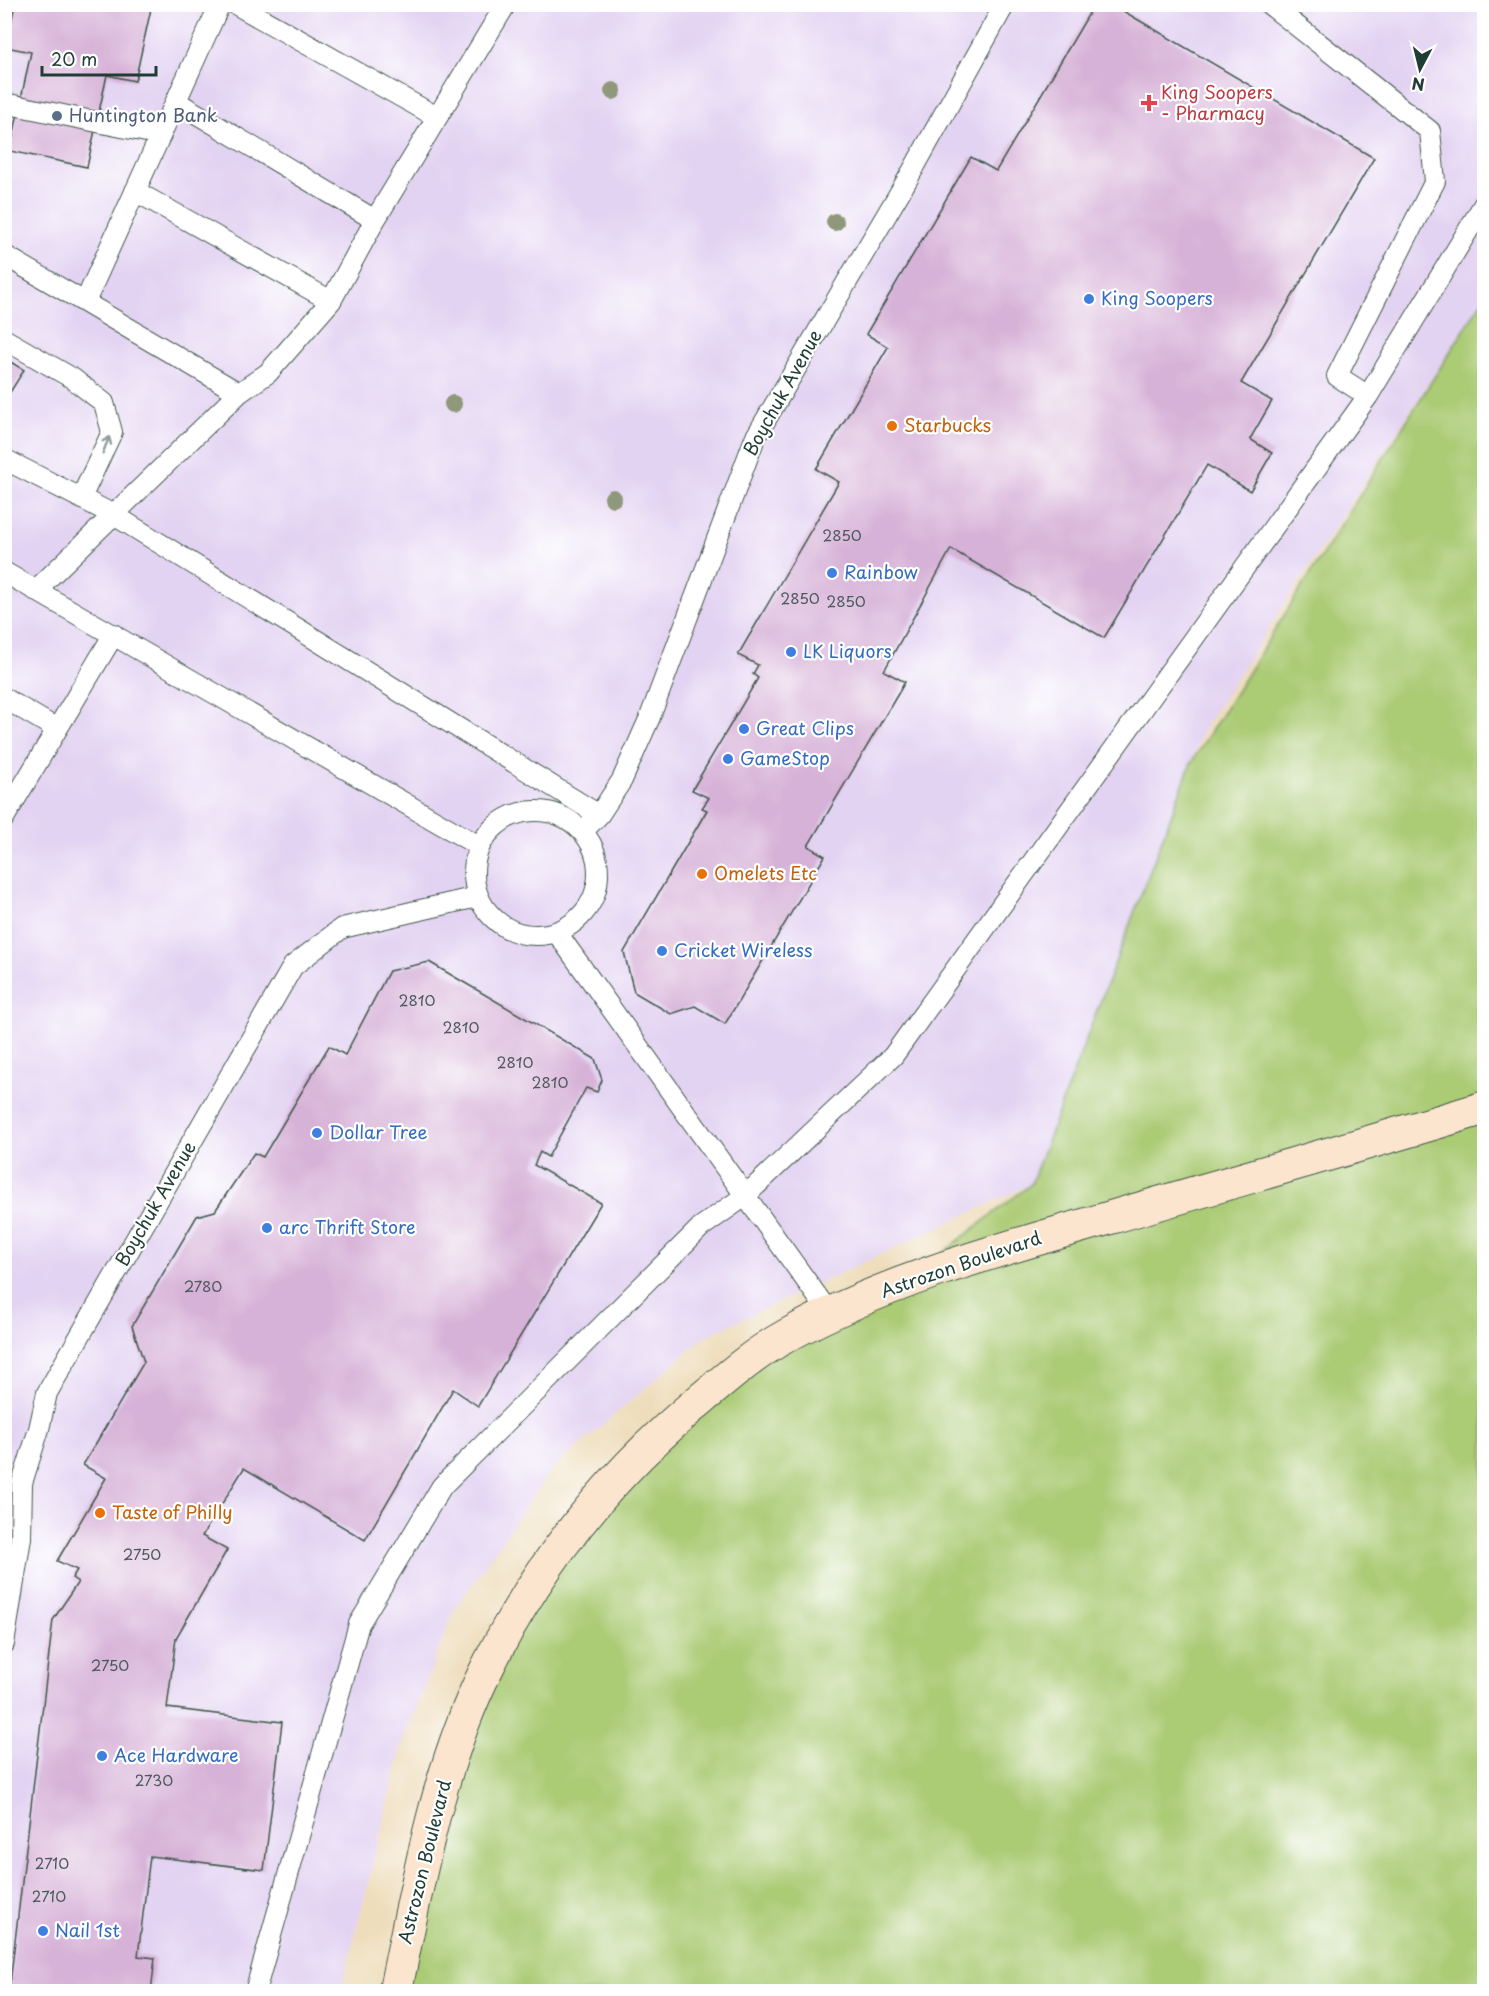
<svg xmlns="http://www.w3.org/2000/svg" width="1489" height="1996" font-family="'Playpen Sans',sans-serif">
	<style>
		.built { fill: #e3d3f2 }
		.green { fill: #abcb74; stroke: #658454; stroke-width: 1.5 }
		.building { fill: #d7b2d8 }
		.lines { fill: none; stroke-linecap: round; stroke-linejoin: round }
		.lane-casing { stroke: #3e5548; stroke-width: 22 }
		.secondary-casing { stroke: #3e5548; stroke-width: 35 }
		.lane { stroke: #fff; stroke-width: 20 }
		.secondary { stroke: #fce5cf; stroke-width: 33 }
		.tree { fill: #8f987a }
		.oneway { stroke: #8f9e9a }
		.health-dot { fill: #e0444e; stroke: #fff; stroke-width: 2 }
		.service-dot { fill: #5c6f8a; stroke: #fff; stroke-width: 2 }
		.shop-dot { fill: #3f7fe0; stroke: #fff; stroke-width: 2 }
		.food-dot { fill: #e8710a; stroke: #fff; stroke-width: 2 }
		.labels { text-anchor: middle; stroke-width: 4.5; stroke-linejoin: round; paint-order: stroke }
		.number-label { font-size: 15px; fill: #4d5a5d }
		.health-label { font-size: 18px; fill: #be3a42; stroke: #fff; text-anchor: start }
		.service-label { font-size: 18px; fill: #4e5e75; stroke: #fff; text-anchor: start }
		.shop-label { font-size: 18px; fill: #366cbe; stroke: #fff; text-anchor: start }
		.street-label { font-size: 18px; fill: #1f3d34; stroke: #fff }
		.food-label { font-size: 18px; fill: #c56008; stroke: #fff; text-anchor: start }
	</style>
	<rect width="100%" height="100%" fill="#fff"/>
	<filter id="ink" filterUnits="userSpaceOnUse"><feTurbulence type="fractalNoise" baseFrequency=".0167" numOctaves="2"/><feDisplacementMap in="SourceGraphic" scale="12" xChannelSelector="R" yChannelSelector="G"/><feConvolveMatrix kernelMatrix="1 2 1 2 8 2 1 2 1" color-interpolation-filters="sRGB"/></filter>
	<filter id="wash" filterUnits="userSpaceOnUse"><feTurbulence type="fractalNoise" baseFrequency=".008" numOctaves="4" result="noise"/><feDisplacementMap in="SourceGraphic" scale="24" xChannelSelector="R" yChannelSelector="G"/><feGaussianBlur stdDeviation="1.35" result="paint"/><feColorMatrix in="noise" values="0 0 0 0 0 0 0 0 0 0 0 0 0 0 0 0 0 1.4 0 .05"/><feComposite in="paint" operator="in"/></filter>
	<g filter="url(#wash)">
		<rect width="100%" height="100%" fill="#edb"/>
		<path class="built" d="M5,5H1473L1484,14V298L1204,728L1031,1184L704,1337L551,1470L454,1610L402,1745L341,1991L5,1992Z"/>
		<path class="green" d="M1484,298V1991L402,1992L485,1671L601,1494L743,1364L909,1279L1031,1184L1191,763Z"/>
		<g id="blocks">
			<path class="building" d="M15,4H152L135,81L107,75L87,167L10,151L31,52L6,47Z
				M1094,5H1113L1374,158L1241,383L1272,401L1250,439L1272,453L1250,491L1207,465L1104,638L951,549L884,671L905,682L808,846L825,856L725,1024L695,1006L671,1014L634,992L624,952L707,810L702,808L709,798L692,790L758,678L753,674L758,665L738,655L839,482L816,469L888,347L866,334L971,157L996,171Z
				M4,358L24,370L4,402Z
				M429,962L595,1059L602,1080L597,1092L586,1088L548,1157L540,1152L534,1165L601,1203L478,1406L453,1389L365,1540L244,1468L202,1536L227,1550L176,1638L167,1708L282,1722L264,1870L150,1856L138,1956L155,1958L151,1992H9L53,1620L78,1582L72,1578L77,1570L57,1561L106,1478L83,1465L144,1362L132,1326L197,1216L215,1211L254,1153L263,1157L329,1046L345,1055L389,971Z"/>
		</g>
	</g>
	<g filter="url(#ink)">
		<use href="#blocks" fill-opacity="0" stroke="#3e5548" stroke-width="1.5"/>
		<g class="lines">
			<defs>
				<path id="lane" d="M235,4L437,117
					M1269,4L1430,131L1435,181L1337,376L1368,396
					M177,102L375,220
					M4,103L161,135
					M135,191L331,301
					M4,255L239,393
					M85,302L220,4
					M4,339L72,378L104,403L112,432L81,498
					M4,459L114,515L599,815
					M4,572L479,846
					M36,590L239,393L268,373L331,301L375,220L506,4
					M4,698L57,729
					M474 873a62 62 0 1 1 124 0a62 62 0 1 1-124 0Z
					M4,818L114,634
					M583,831L599,815L622,780L650,717L755,438L910,175L1005,4
					M557,933L830,1314
					M4,1644L21,1538L22,1483L39,1429L47,1393L293,966L342,928L477,897
					M255,1992L359,1624L442,1486L701,1227L745,1196L893,1056L1368,396L1484,204"/>
				<path id="secondary" d="M395,1992C418,1882 437,1769 487,1668C539,1562 614,1470 706,1395C731,1374 757,1352 786,1336C887,1280 999,1250 1109,1218C1234,1181 1360,1146 1484,1108"/>
			</defs>
			<use href="#lane" class="lane-casing"/>
			<use href="#secondary" class="secondary-casing"/>
			<use href="#lane" class="lane"/>
			<use href="#secondary" class="secondary"/>
		</g>
		<g class="tree">
			<circle cx="613" cy="91" r="9"/>
			<circle cx="835" cy="222" r="9"/>
			<circle cx="453" cy="404" r="9"/>
			<circle cx="613" cy="498" r="9"/>
		</g>
		<defs><path id="oneway-shaft" d="M-6 0H5M1.5-3L5.5 0L1.5 3" fill="none" stroke-width="1.6" stroke-linecap="round" stroke-linejoin="round" transform="scale(1.5)"/></defs>
		<use class="oneway" href="#oneway-shaft" transform="translate(106 445) rotate(-68)"/>
	</g>
	<path class="health-dot" d="M1146 94h6v6h6v6h-6v6h-6v-6h-6v-6h6z"/>
	<circle class="service-dot" cx="57" cy="116" r="6"/>
	<g class="shop-dot">
		<circle cx="1089" cy="299" r="6"/>
		<circle cx="832" cy="573" r="6"/>
		<circle cx="791" cy="652" r="6"/>
		<circle cx="744" cy="729" r="6"/>
		<circle cx="728" cy="759" r="6"/>
		<circle cx="662" cy="951" r="6"/>
		<circle cx="317" cy="1133" r="6"/>
		<circle cx="267" cy="1228" r="6"/>
		<circle cx="102" cy="1756" r="6"/>
		<circle cx="43" cy="1931" r="6"/>
	</g>
	<g class="food-dot">
		<circle cx="892" cy="426" r="6"/>
		<circle cx="702" cy="874" r="6"/>
		<circle cx="100" cy="1513" r="6"/>
	</g>
	<g class="labels">
		<g class="number-label">
			<text x="842" y="541">2850</text>
			<text x="800" y="604">2850</text>
			<text x="846" y="607">2850</text>
			<text x="417" y="1006">2810</text>
			<text x="461" y="1033">2810</text>
			<text x="515" y="1068">2810</text>
			<text x="550" y="1088">2810</text>
			<text x="203" y="1292">2780</text>
			<text x="142" y="1560">2750</text>
			<text x="110" y="1671">2750</text>
			<text x="154" y="1786">2730</text>
			<text x="52" y="1869">2710</text>
			<text x="49" y="1902">2710</text>
		</g>
		<g class="health-label">
			<text x="1161" y="99">King Soopers<tspan x="1161" dy="21">- Pharmacy</tspan></text>
		</g>
		<g class="service-label">
			<text x="69" y="122">Huntington Bank</text>
		</g>
		<g class="shop-label">
			<text x="1101" y="305">King Soopers</text>
			<text x="844" y="579">Rainbow</text>
			<text x="803" y="658">LK Liquors</text>
			<text x="756" y="735">Great Clips</text>
			<text x="740" y="765">GameStop</text>
			<text x="674" y="957">Cricket Wireless</text>
			<text x="329" y="1139">Dollar Tree</text>
			<text x="279" y="1234">arc Thrift Store</text>
			<text x="114" y="1762">Ace Hardware</text>
			<text x="55" y="1937">Nail 1st</text>
		</g>
		<g class="street-label">
			<text transform="translate(783 393) rotate(-61)" y="6">Boychuk Avenue</text>
			<text transform="translate(156 1204) rotate(-60)" y="6">Boychuk Avenue</text>
			<text transform="translate(961 1265) rotate(-19)" y="6">Astrozon Boulevard</text>
			<text transform="translate(425 1862) rotate(-76)" y="6">Astrozon Boulevard</text>
		</g>
		<g class="food-label">
			<text x="904" y="432">Starbucks</text>
			<text x="714" y="880">Omelets Etc</text>
			<text x="112" y="1519">Taste of Philly</text>
		</g>
	</g>
	<rect width="1489" height="1996" fill="none" stroke="#fff" stroke-width="24"/>
	<g transform="translate(1420 69) rotate(187)" stroke="#ffffff" stroke-width="4.5" paint-order="stroke">
	<path d="M0-4.5L10 22L0 15L-10 22Z" fill="#1f3d34"/>
	<text y="-9" font-size="16" font-weight="bold" text-anchor="middle" fill="#1f3d34">N</text>
	</g>
	<path d="M42 66v9h114v-9" fill="none" stroke="#1f3d34" stroke-width="3"/>
	<text x="51" y="66" font-size="18" fill="#1f3d34" stroke="#ffffff" stroke-width="4.5" paint-order="stroke">20 m</text>
</svg>
